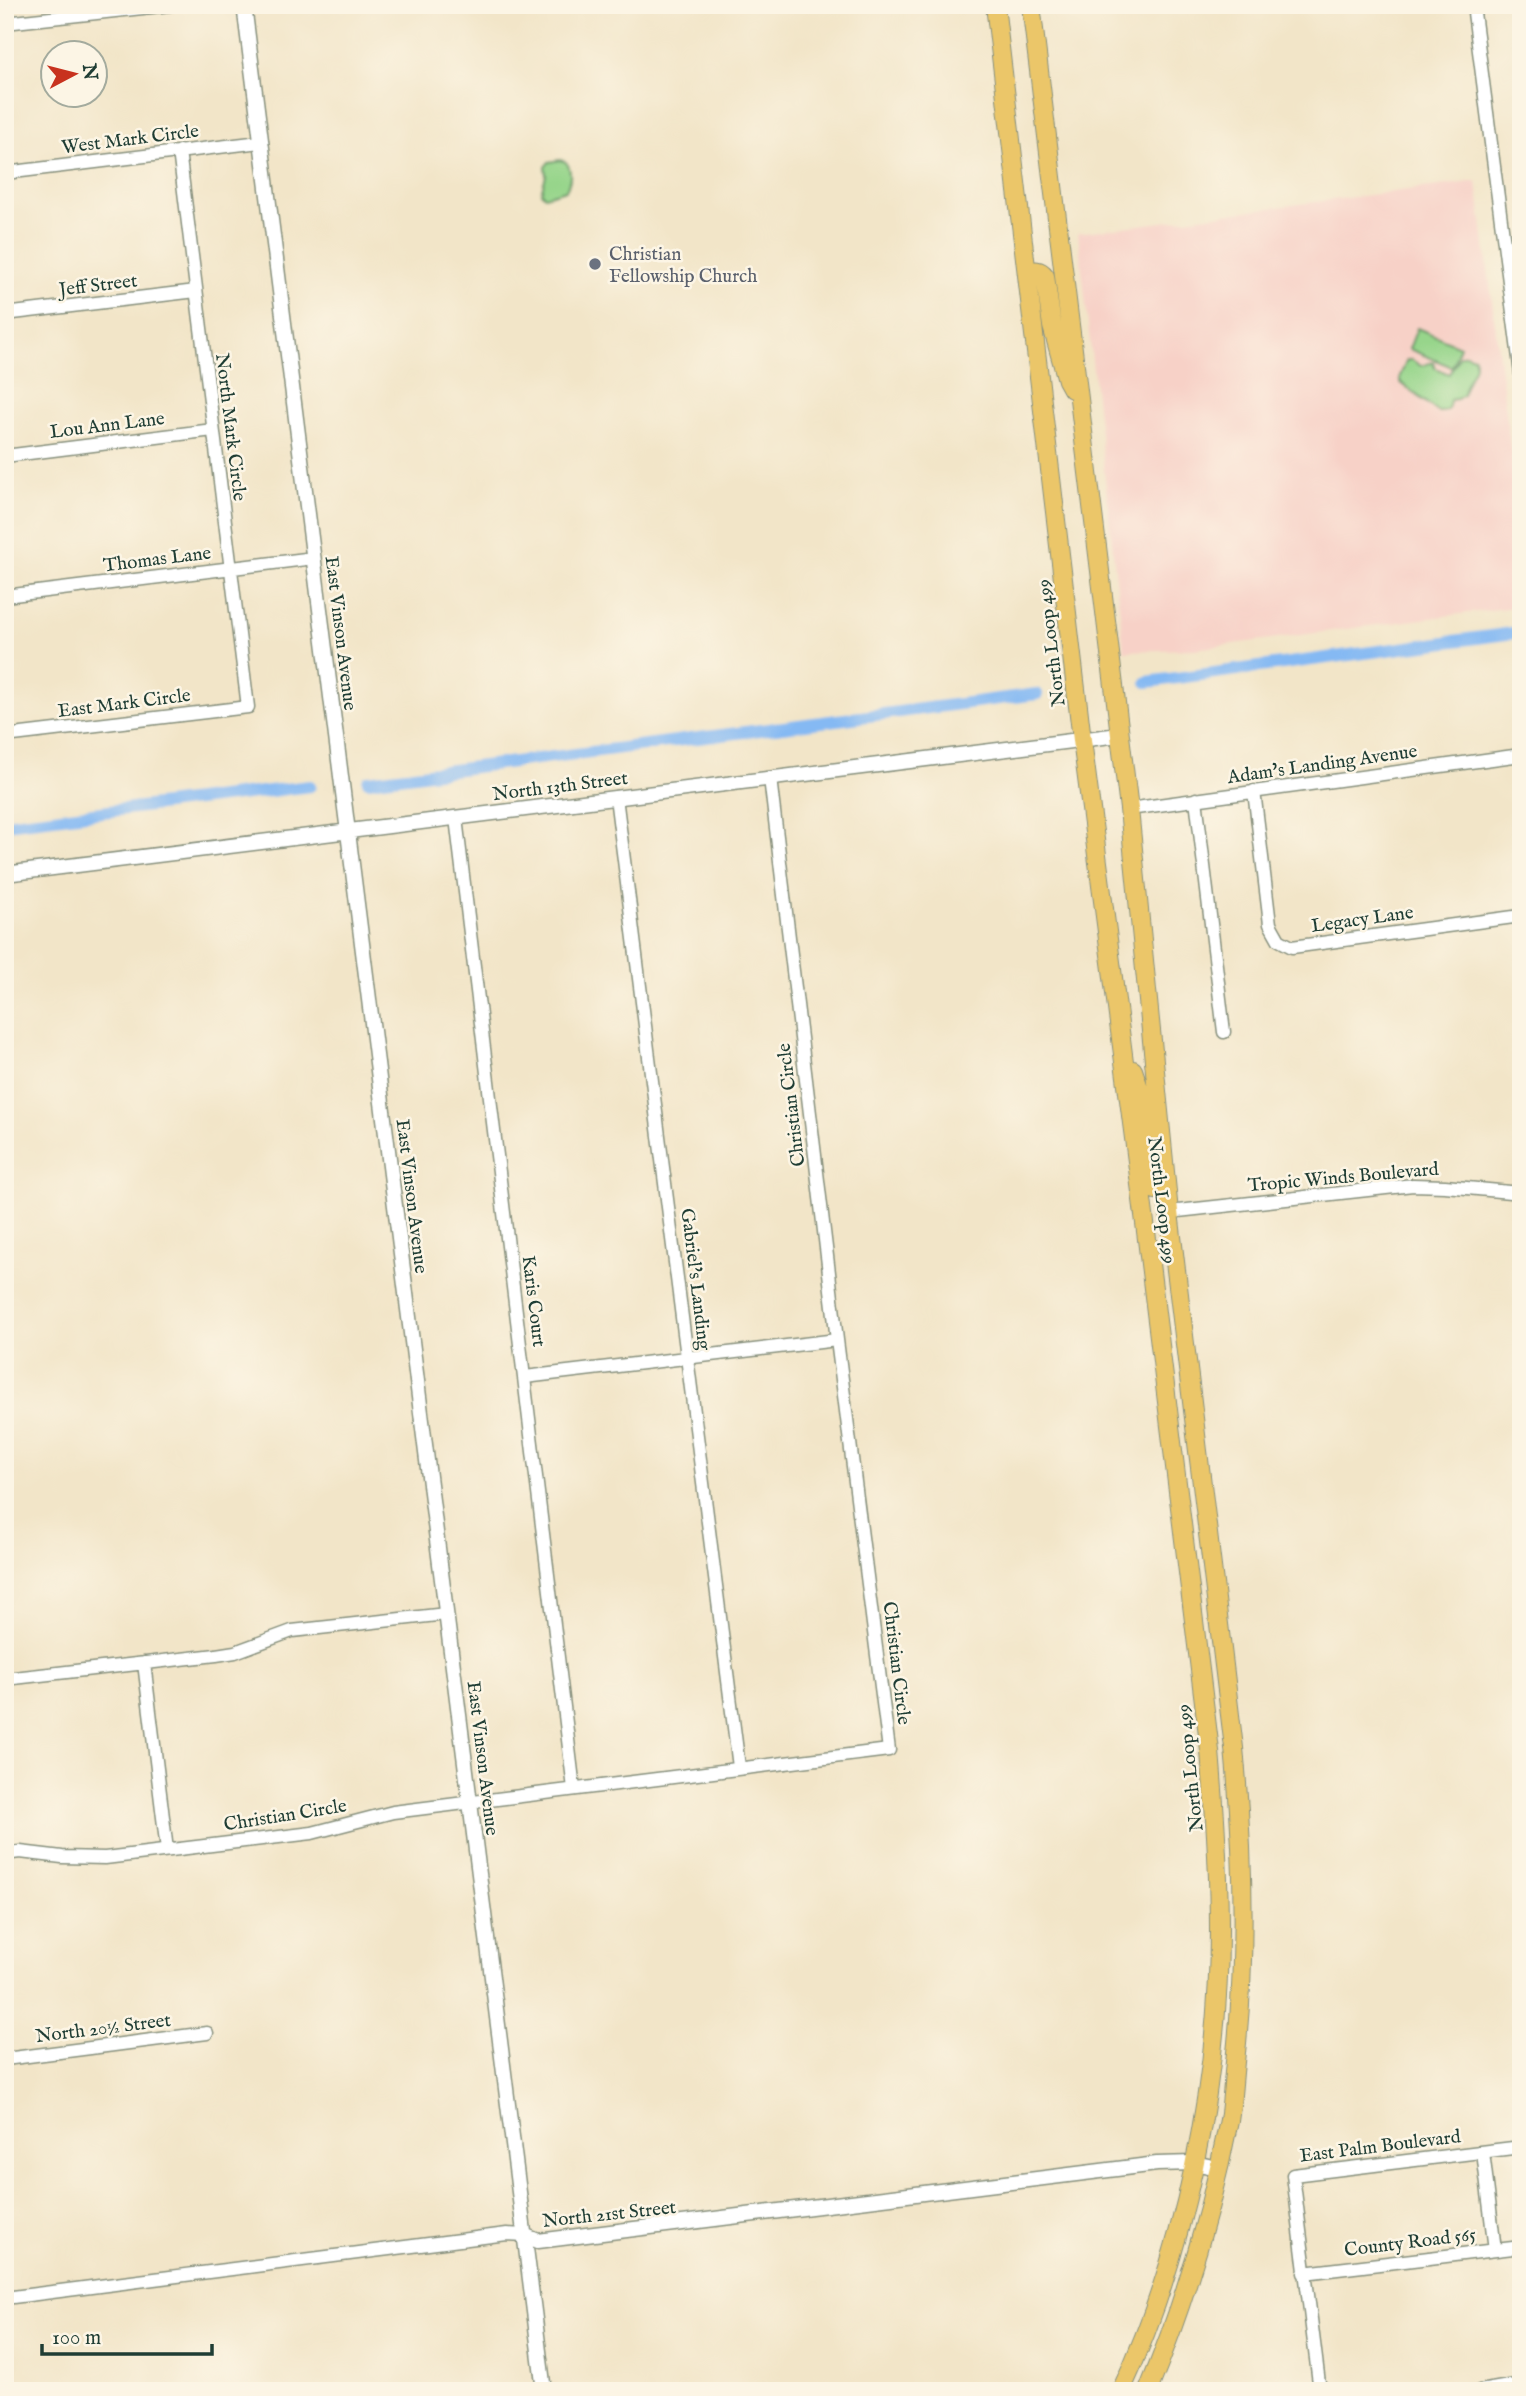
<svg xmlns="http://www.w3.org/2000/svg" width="1526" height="2396" font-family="'IM FELL English',serif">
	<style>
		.built { fill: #f7d1c7 }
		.green { fill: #97d58b; stroke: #5b8960; stroke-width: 2 }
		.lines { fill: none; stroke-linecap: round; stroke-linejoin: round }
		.canal { stroke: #85b9f3; stroke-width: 12 }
		.minor-casing { stroke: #88917e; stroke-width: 15 }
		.tertiary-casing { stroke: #88917e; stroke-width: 17 }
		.primary-casing { stroke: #88917e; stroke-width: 20 }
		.minor { stroke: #fff; stroke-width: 12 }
		.tertiary { stroke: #fff; stroke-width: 14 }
		.primary { stroke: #ebc669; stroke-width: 18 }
		.worship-dot { fill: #6b7280; stroke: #fcf5e5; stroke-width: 2.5 }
		.labels { text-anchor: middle; stroke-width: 5; stroke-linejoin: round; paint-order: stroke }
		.street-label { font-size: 19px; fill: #1f3d34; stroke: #fcf5e5 }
		.worship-label { font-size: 19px; fill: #5b616d; stroke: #fcf5e5; text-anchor: start }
	</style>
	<rect width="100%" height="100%" fill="#fcf5e5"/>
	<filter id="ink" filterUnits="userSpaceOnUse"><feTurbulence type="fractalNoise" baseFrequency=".0143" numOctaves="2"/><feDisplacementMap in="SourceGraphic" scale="14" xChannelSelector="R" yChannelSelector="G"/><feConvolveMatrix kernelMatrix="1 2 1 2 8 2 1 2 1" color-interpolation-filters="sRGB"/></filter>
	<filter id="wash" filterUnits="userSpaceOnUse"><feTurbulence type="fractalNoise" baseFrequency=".00686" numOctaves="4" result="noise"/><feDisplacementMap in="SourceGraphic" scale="28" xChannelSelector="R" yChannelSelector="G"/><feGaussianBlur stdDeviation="1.57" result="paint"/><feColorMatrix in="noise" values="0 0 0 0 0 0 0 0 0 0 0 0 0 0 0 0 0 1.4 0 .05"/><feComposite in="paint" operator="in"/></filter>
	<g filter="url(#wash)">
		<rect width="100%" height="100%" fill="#f2e5c8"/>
		<path class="built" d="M1477,181L1521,532V606L1195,649L1124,651L1078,233Z"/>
		<path class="green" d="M560,160L566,162C572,170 571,181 566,190L545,196L541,193L546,175L545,167L549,162Z
			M1417,328L1460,346L1452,367L1409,349Z
			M1465,354L1474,357C1479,371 1463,381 1463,395L1457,399L1450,400C1449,409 1448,412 1438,412L1400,382V376L1407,360H1412L1421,366L1433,362L1435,368L1449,374L1459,356Z"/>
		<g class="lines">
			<path class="canal" d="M1147,682L1521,632
				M368,781L1037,694
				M5,824L310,786"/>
		</g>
	</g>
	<g filter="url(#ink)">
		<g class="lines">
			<defs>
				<path id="minor" d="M1473,5L1521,374
					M5,23L170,5
					M5,173L260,142
					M5,314L196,291
					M5,456L213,430
					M5,596L314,558
					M5,736L248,707L179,151
					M1254,791L1270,924L1279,940L1292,947L1521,916
					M616,797L739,1767
					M1196,799L1224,1032
					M1129,809L1521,755
					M456,818L574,1789
					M1169,1212L1413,1185L1445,1186L1521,1193
					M525,1377L837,1340
					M5,1480V1502
					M144,1663L167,1850
					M5,1679L216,1655L235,1652L292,1631L446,1614
					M5,1854L20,1852L62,1857L105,1858L312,1833L393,1812L889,1750L837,1340L770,778
					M5,2059L207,2033
					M1483,2152L1495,2250
					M1304,2273L1521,2247
					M5,2298L507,2234L524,2235
					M1320,2391L1293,2175L1521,2147
					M1480,2391L1521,2384"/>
				<path id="tertiary" d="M244,5L544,2391
					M5,874L1119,735
					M524,2235L538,2241L1157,2164L1194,2163L1218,2168"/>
				<path id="primary" d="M995,5L1082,740L1144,1215L1210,1751C1215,1811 1219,1871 1219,1931C1219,2083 1185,2253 1121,2391
					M1031,5L1129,809L1169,1212L1234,1748C1244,1853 1247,1957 1235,2062C1233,2081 1232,2101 1229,2120C1211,2213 1184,2304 1148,2391
					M1027,272C1035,270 1040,269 1045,276L1052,326L1067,380L1072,389
					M1133,1070L1140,1091L1155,1190"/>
			</defs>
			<use href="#minor" class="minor-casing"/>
			<use href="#tertiary" class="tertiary-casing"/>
			<use href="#primary" class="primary-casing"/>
			<use href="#minor" class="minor"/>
			<use href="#tertiary" class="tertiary"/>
			<use href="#primary" class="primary"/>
		</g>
	</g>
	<circle class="worship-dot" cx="595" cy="264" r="7"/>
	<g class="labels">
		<g class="street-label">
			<text transform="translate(130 138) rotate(-7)" y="7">West Mark Circle</text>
			<text transform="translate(98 284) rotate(-7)" y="7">Jeff Street</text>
			<text transform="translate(107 424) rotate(-7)" y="7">Lou Ann Lane</text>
			<text transform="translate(232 427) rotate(83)" y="7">North Mark Circle</text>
			<text transform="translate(157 558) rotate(-7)" y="7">Thomas Lane</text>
			<text transform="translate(342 633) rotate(83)" y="7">East Vinson Avenue</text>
			<text transform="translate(1050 643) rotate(-97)" y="7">North Loop 499</text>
			<text transform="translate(124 702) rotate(-7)" y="7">East Mark Circle</text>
			<text transform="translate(1322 763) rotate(-8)" y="7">Adam's Landing Avenue</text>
			<text transform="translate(560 785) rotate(-7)" y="7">North 13th Street</text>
			<text transform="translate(1362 918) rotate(-8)" y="7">Legacy Lane</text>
			<text transform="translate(790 1105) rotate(-97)" y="7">Christian Circle</text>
			<text transform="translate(1343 1176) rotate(-5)" y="7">Tropic Winds Boulevard</text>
			<text transform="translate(413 1196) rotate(83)" y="7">East Vinson Avenue</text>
			<text transform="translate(1163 1200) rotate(83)" y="7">North Loop 499</text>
			<text transform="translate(697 1279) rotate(83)" y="7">Gabriel's Landing</text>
			<text transform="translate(535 1301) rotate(83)" y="7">Karis Court</text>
			<text transform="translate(898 1663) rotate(83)" y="7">Christian Circle</text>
			<text transform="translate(484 1758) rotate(83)" y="7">East Vinson Avenue</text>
			<text transform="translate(1189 1768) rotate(-96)" y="7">North Loop 499</text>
			<text transform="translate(285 1814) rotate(-9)" y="7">Christian Circle</text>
			<text transform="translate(103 2027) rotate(-7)" y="7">North 20½ Street</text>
			<text transform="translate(1380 2145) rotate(-7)" y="7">East Palm Boulevard</text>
			<text transform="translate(609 2213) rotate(-6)" y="7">North 21st Street</text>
			<text transform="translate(1410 2241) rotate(-7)" y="7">County Road 565</text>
		</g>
		<g class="worship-label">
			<text x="609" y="260">Christian<tspan x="609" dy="22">Fellowship Church</tspan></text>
		</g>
	</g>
	<rect width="1526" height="2396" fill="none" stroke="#fcf5e5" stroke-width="28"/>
	<g transform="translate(74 74) rotate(83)"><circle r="33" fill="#fcf5e5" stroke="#a4ab9e" stroke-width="2"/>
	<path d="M0-5L12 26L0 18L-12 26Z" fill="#c8321e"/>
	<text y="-10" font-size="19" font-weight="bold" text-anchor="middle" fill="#1f3d34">N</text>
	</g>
	<path d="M42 2344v10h170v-10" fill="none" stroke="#1f3d34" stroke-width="3.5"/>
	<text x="52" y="2344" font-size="21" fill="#1f3d34" stroke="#fcf5e5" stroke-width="5" paint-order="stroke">100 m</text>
</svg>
